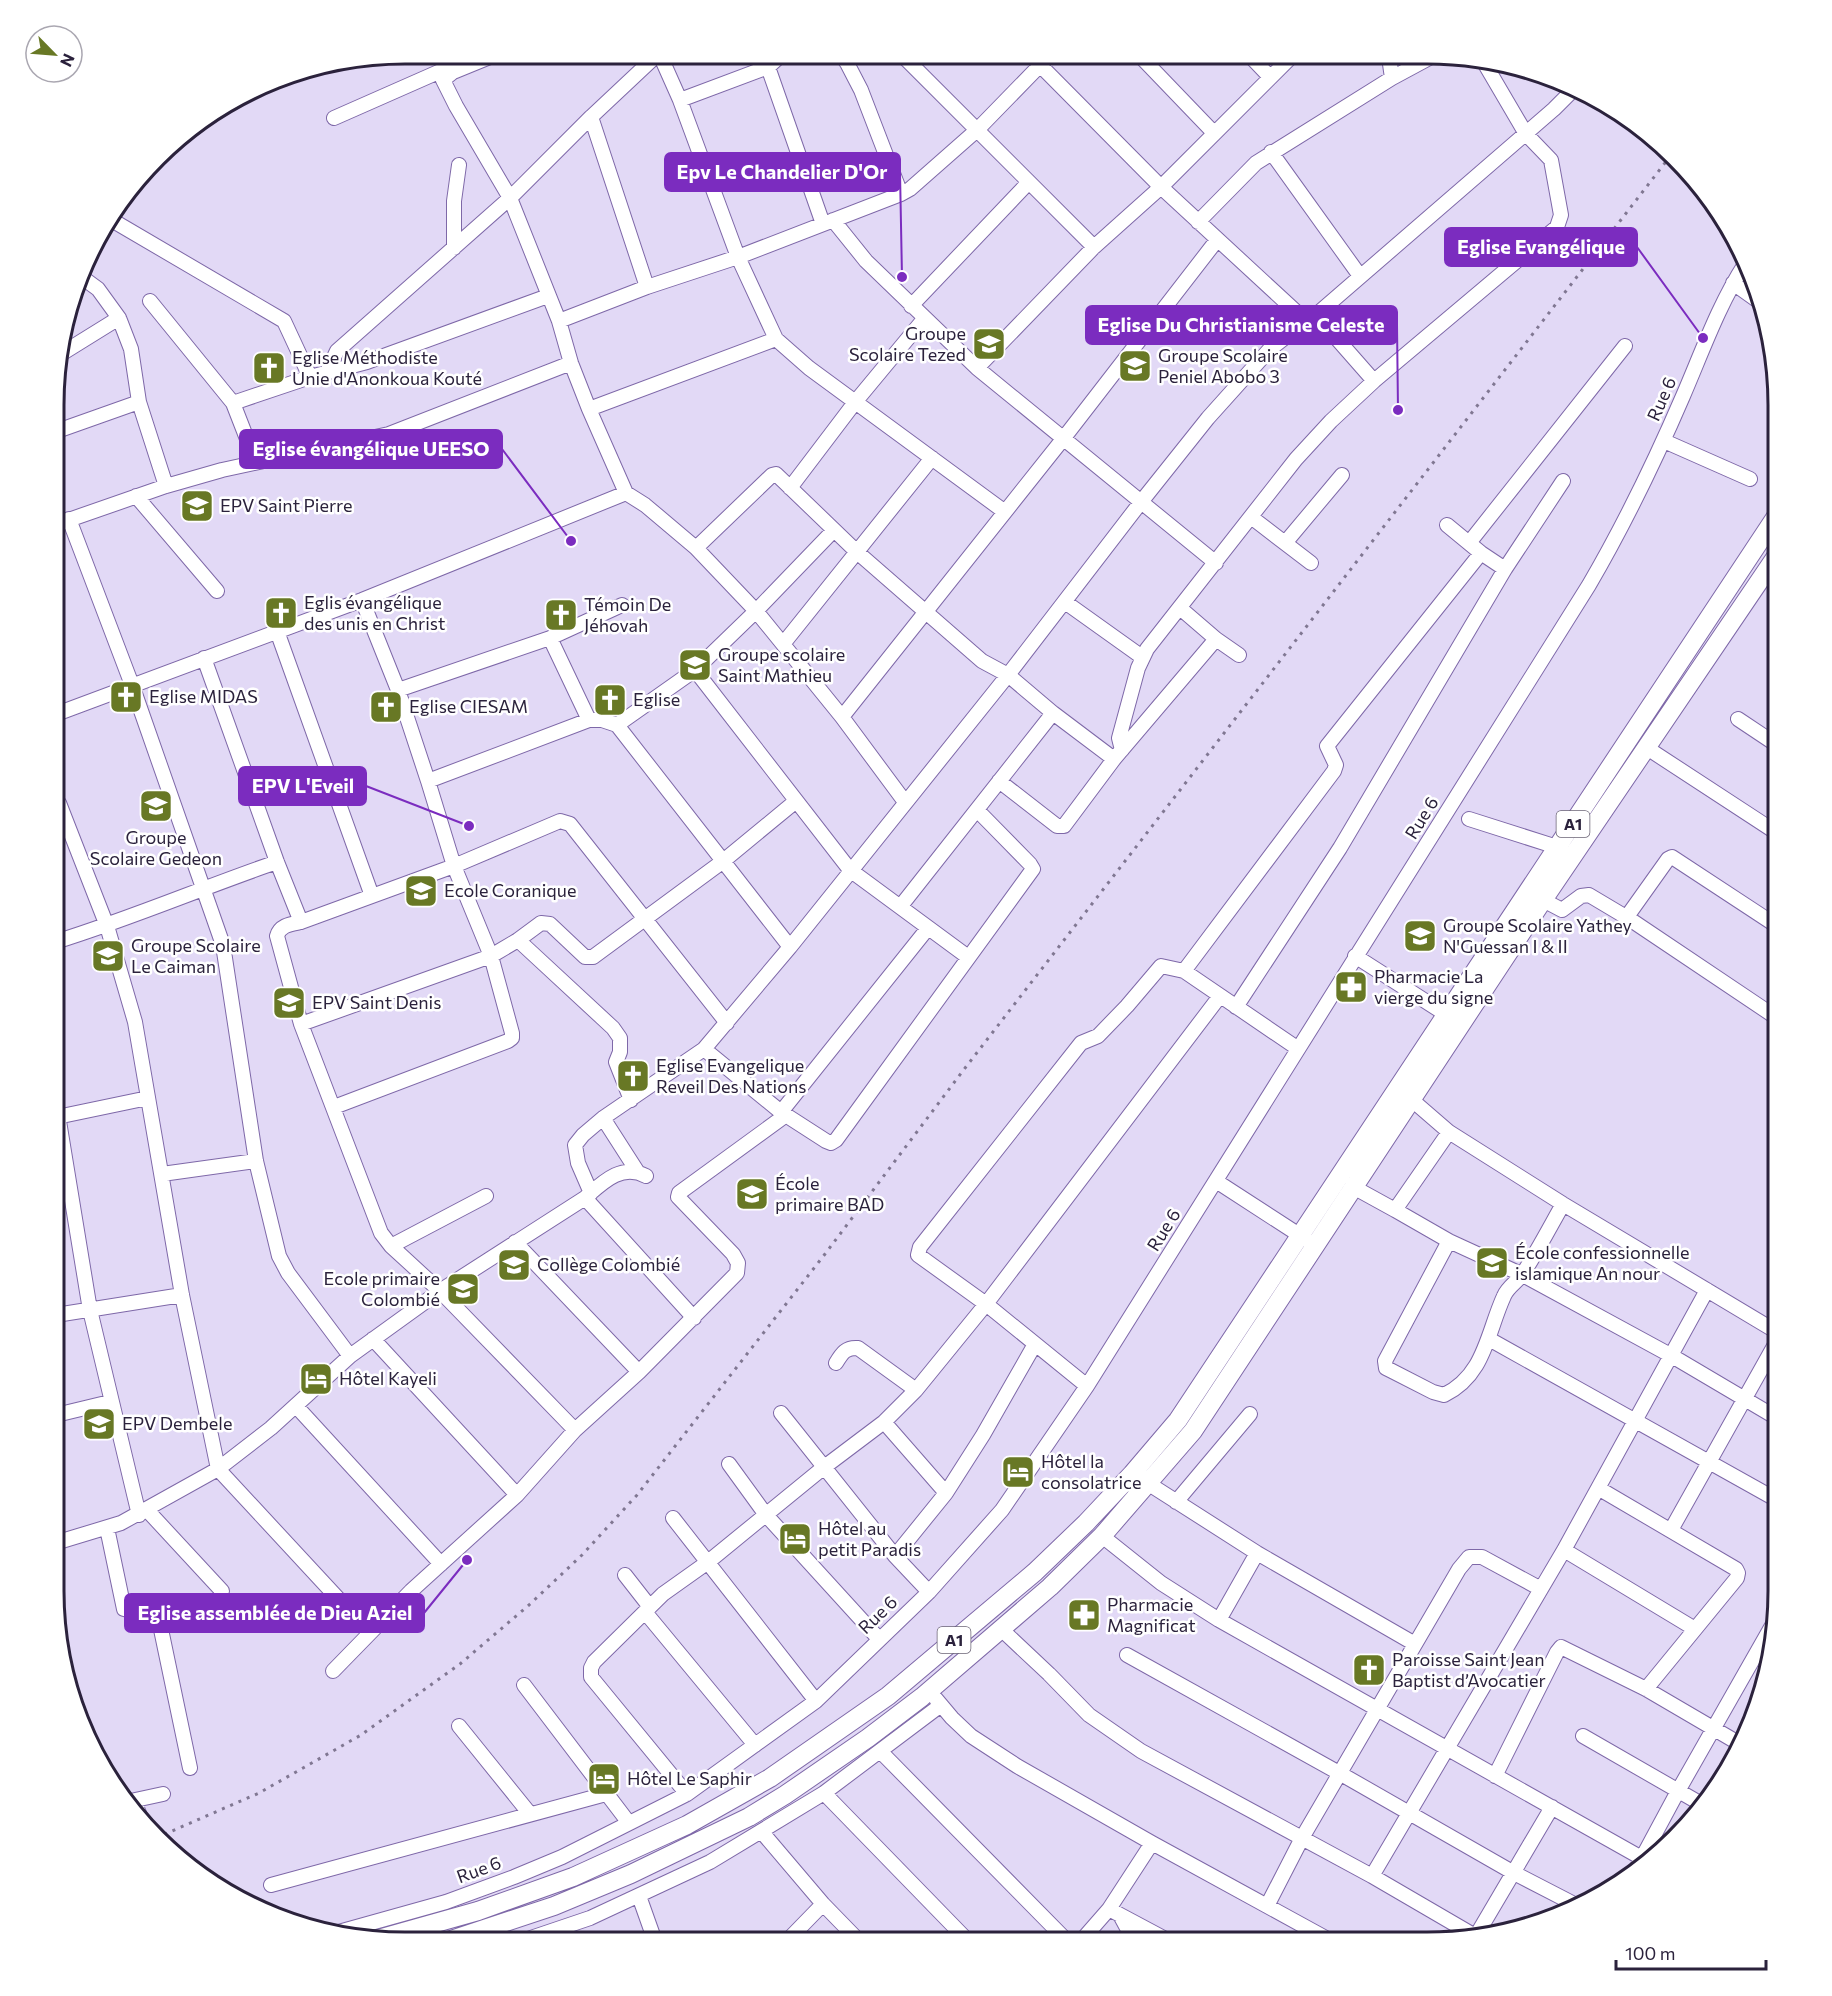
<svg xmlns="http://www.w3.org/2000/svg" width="1832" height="1996" font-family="Commissioner,sans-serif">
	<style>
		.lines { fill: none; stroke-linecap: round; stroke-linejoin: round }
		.minor-casing { stroke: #7e68a8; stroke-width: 16 }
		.major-casing { stroke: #7e68a8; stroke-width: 20 }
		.minor { stroke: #fff; stroke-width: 14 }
		.major { stroke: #fff; stroke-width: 18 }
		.rail { stroke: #807792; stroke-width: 3; stroke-dasharray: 3 6; stroke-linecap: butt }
		.labels { text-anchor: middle; stroke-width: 5; stroke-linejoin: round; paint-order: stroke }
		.shield { fill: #fff; stroke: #6b6476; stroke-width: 1.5 }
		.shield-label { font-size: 16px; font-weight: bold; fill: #2b223c }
		.poi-label { font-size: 18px; fill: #2b223c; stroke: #fff; text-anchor: start }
		.street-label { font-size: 18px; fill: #2b223c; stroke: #fff }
		.rim { fill: none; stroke: #2b223c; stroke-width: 3 }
		.leader { fill: none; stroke: #7b2cbf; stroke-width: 2 }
		.callout-dot { fill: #7b2cbf; stroke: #fff; stroke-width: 2 }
		.callout { fill: #7b2cbf; stroke: #7b2cbf; stroke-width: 2 }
		.callout-label { font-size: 20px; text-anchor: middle; font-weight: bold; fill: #fff }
	</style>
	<rect width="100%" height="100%" fill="#e2d9f6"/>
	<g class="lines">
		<defs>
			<path id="minor" d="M497,54L453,72L443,80L456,106L510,198L559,321L571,363L589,409L626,493L645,505L696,548L756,611L842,717L905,802
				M841,55L847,63L861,90L901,194
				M902,55L1094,247
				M1031,56L1161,187L1306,321L1316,315L1374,381
				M1140,56L1214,133
				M1250,56L1270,77
				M1389,57L1392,78
				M768,67L823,224
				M680,100L768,67L781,55
				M591,117L647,287
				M334,118L452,66
				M1271,152L1360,276
				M110,219L284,321L310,377
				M833,220L866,261L977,368L1216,563
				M1198,222L1256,163L1392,78L1431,57
				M454,248V201L459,165
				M83,278L98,289L119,318L131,349L139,402L166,486
				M1733,283L1761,303
				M150,301L233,403
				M911,306L1029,182
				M1316,315L1554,109L1574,89
				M559,321L647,287L738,257L901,194L910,189L977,130L1049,56
				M776,339L809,368L1005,512
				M61,354L119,318
				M977,368L1094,247L1161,187L1292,56
				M327,372L337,351L510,198L591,117L657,55
				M589,409L776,339L738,257L680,100L660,55
				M60,430L139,402
				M1664,441L1750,479
				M256,462L233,403L310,377L367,362L548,296
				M790,488L856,401L924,319
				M136,496L217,591
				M1251,517L1311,563
				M69,519L132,685L223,945L256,1161L279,1256L288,1273L350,1356
				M60,523L166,486L222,470L389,434L571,363
				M1447,525L1481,553L1505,569
				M1285,543L1342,475
				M1469,543L1625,346
				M696,548L772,475L776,474L857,552L982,661L1008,675L1053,713L1114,759L1216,639
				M362,600L398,690L428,781
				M1065,602L1142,657
				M1180,608L1216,639L1239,655
				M277,631L372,896
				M550,638L589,720
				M783,644L932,458
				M204,658L277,862L301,922
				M695,670L850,870L968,957
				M398,690L550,638L622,605
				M59,713L362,600L626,493
				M842,717L1063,439L1217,240
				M1738,719L1777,745
				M617,725L695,670L756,611L834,530
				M1647,748L1777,833
				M1122,750L1119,738L1138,668L1147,649L1296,459L1331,421L1374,381L1557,227L1561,215L1551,160L1526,134L1482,59
				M999,781L1057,826H1064L1114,759
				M59,803L107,926L135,1022L182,1295L218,1469L370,1633
				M1469,819L1557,847
				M1543,900L1562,910L1581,896L1589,895L1631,920L1777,1018
				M900,907L1053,713
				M1626,918L1668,859L1672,857L1777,926
				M928,928L781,1112L826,1141L831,1143L836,1140L1033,869L1030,864L977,810
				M518,940L613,1028L620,1038V1052L616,1062L631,1100
				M58,941C132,918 204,887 277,862
				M1355,956L1447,1015
				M1184,971L1334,771L1336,765L1327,746L1481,553
				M1236,1007L1340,848L1505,569L1563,481
				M301,1024L491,956L518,940L541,923L550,924L585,957H593L722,862L796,801
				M704,1049L781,1112
				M1412,1100L1449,1132L1563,1204L1777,1332
				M334,1107L508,1041L512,1038V1033L491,956L454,866L428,781L589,720H602L617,725L790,947
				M57,1109L90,1310L139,1515
				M57,1117L148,1098
				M603,1118L637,1171
				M162,1174L256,1161
				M1216,1181L1307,1240
				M1355,1188L1395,1210L1449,1132
				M591,1193L578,1163L575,1145L583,1135L603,1118L704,1049L790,947L1008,675L1141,502L1208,418L1269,350L1306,321
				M586,1197C603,1182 622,1163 646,1176
				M1395,1210L1449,1241L1523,1275L1672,1356L1777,1418
				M1449,1241L1385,1361L1386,1368L1392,1371L1433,1392L1444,1395C1485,1375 1487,1333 1504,1296C1508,1286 1519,1281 1524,1272C1538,1250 1550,1227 1563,1204
				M515,1242L639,1372
				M391,1246L486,1196
				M56,1315L182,1295
				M373,1339L517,1495
				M1489,1339L1777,1500
				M836,1363C842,1353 846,1347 858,1348L916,1390
				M1087,1386L986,1304L918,1255L920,1247L1081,1043L1098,1036L1127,1006L1161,966L1184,971L1297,1048
				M296,1406L441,1564
				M781,1413L895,1556L929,1592
				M56,1415L110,1402
				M884,1422L946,1493L895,1556
				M575,1430L440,1291L391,1246L381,1233L301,1024L277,936C280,925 291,924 301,922L454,866L560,821L570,824L727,1023
				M729,1464L766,1515L879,1639
				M1149,1484L1257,1553L1415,1644
				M1598,1488L1736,1569L1738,1573L1737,1578L1646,1689
				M946,1493L983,1435L1035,1344
				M1176,1502L1250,1414
				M147,1510L222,1591
				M673,1518L816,1701
				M107,1528L124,1609C135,1613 147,1611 158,1615L190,1768
				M1671,1530L1777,1341
				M1102,1536L1161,1583L1219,1620L1647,1861
				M55,1543L121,1523L218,1469L271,1428L350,1356L440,1291L585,1198L694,1318
				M1564,1550L1695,1629
				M625,1575L650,1607
				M645,1612L755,1745
				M1219,1620L1257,1553
				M1001,1629L1049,1674L1089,1715L1141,1751L1372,1876L1475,1936
				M1127,1655L1341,1774L1514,1873L1576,1905
				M333,1671L411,1591L517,1495L575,1430L639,1372L737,1273L738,1263L733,1254L678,1197L679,1193L786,1115
				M524,1685L629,1823
				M936,1699L952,1718L971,1736L1017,1766L1152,1843L1331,1941
				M459,1726L530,1814
				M1583,1736L1703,1805
				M880,1751L1067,1941
				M1495,1776L1557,1652L1561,1647L1646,1689L1740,1744
				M824,1793L968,1941
				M687,1794L591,1677V1668L594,1662L663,1594L708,1562L823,1468L884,1422L916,1390L986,1304L1220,996
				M134,1801L143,1823
				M126,1802L163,1794
				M761,1831L823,1904L859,1941
				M1635,1871L1678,1791L1777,1617
				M1372,1876L1564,1550L1707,1290
				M271,1885L606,1794
				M639,1896L655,1941
				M1267,1906L1302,1838L1459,1569L1469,1557H1482L1541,1589
				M1109,1909L1169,1941
				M1120,1915L1134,1941
				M335,1933L446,1902L514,1877L562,1857L687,1794L816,1701L929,1592L1002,1510L1087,1386L1589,585C1624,525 1655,461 1683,396C1702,352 1719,304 1745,264
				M1476,1936L1552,1807
				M522,1941L590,1918L710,1862L824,1793L941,1705
				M787,1941L823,1904
				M1081,1941L1109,1909L1152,1843"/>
			<path id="major" d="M375,1940L478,1911L573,1877L687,1825L770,1778L888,1696L1035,1572L1086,1523L1132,1474L1178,1420L1777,515
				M448,1941L554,1906L631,1874L749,1817L785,1795L868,1738L922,1697L1050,1587L1102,1536L1193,1431L1543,900L1777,555"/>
		</defs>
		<use href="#minor" class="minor-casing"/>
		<use href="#major" class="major-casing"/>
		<use href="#minor" class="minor"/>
		<use href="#major" class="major"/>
		<path class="rail" d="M156,1838L259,1793L361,1735L460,1664L529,1605L582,1555L637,1495L825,1254L962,1072L1668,159"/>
	</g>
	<defs>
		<symbol id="school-square" viewBox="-11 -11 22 22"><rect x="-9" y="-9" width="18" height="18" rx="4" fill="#687825" stroke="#fff"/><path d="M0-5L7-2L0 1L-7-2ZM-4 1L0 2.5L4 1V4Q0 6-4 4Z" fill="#fff"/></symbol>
		<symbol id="church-square" viewBox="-11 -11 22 22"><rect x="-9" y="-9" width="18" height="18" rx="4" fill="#687825" stroke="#fff"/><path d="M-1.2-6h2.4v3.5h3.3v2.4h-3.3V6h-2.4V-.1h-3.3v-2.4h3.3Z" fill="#fff"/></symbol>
		<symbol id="pharmacy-square" viewBox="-11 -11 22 22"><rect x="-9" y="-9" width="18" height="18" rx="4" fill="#687825" stroke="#fff"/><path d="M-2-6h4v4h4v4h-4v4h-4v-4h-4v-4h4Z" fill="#fff"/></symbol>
		<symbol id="hotel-square" viewBox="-11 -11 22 22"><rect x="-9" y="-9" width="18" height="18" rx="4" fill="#687825" stroke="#fff"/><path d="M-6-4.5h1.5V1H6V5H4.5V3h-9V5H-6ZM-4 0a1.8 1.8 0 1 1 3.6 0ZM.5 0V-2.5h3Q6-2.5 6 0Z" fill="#fff"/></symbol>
	</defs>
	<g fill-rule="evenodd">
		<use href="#school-square" x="970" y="325" width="38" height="38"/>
		<use href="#school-square" x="1116" y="347" width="38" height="38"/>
		<use href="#church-square" x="250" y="349" width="38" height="38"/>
		<use href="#school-square" x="178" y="487" width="38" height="38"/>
		<use href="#church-square" x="262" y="594" width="38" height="38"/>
		<use href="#church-square" x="542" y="596" width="38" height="38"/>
		<use href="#school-square" x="676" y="646" width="38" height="38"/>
		<use href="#church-square" x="107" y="678" width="38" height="38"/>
		<use href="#church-square" x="591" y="681" width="38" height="38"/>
		<use href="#church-square" x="367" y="688" width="38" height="38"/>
		<use href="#school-square" x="137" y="787" width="38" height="38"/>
		<use href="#school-square" x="402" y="872" width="38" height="38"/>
		<use href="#school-square" x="1401" y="917" width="38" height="38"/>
		<use href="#school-square" x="89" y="937" width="38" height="38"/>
		<use href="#pharmacy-square" x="1332" y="968" width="38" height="38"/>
		<use href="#school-square" x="270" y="984" width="38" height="38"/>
		<use href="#church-square" x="614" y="1057" width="38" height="38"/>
		<use href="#school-square" x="733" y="1175" width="38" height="38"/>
		<use href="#school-square" x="1473" y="1244" width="38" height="38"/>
		<use href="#school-square" x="495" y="1246" width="38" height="38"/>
		<use href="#school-square" x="444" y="1270" width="38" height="38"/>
		<use href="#hotel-square" x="297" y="1360" width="38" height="38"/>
		<use href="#school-square" x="80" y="1405" width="38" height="38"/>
		<use href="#hotel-square" x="999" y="1453" width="38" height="38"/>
		<use href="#hotel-square" x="776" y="1520" width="38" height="38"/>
		<use href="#pharmacy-square" x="1065" y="1596" width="38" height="38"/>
		<use href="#church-square" x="1350" y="1651" width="38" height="38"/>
		<use href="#hotel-square" x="585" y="1760" width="38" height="38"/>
	</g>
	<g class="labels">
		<g class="shield">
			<rect x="1556.5" y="811" width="33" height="26" rx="4.5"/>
			<rect x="937.5" y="1627" width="33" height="26" rx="4.5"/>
		</g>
		<g class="shield-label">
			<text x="1573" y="830">A1</text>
			<text x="954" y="1646">A1</text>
		</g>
		<g class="poi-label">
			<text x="966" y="340" text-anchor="end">Groupe<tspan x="966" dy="21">Scolaire Tezed</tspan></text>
			<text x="1158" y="362">Groupe Scolaire<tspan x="1158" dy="21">Peniel Abobo 3</tspan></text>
			<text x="292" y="364">Eglise Méthodiste<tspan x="292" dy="21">Unie d'Anonkoua Kouté</tspan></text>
			<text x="220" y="512">EPV Saint Pierre</text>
			<text x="304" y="609">Eglis évangélique<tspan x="304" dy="21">des unis en Christ</tspan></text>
			<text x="584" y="611">Témoin De<tspan x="584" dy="21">Jéhovah</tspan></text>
			<text x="718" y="661">Groupe scolaire<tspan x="718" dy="21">Saint Mathieu</tspan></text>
			<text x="149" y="703">Eglise MIDAS</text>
			<text x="633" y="706">Eglise</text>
			<text x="409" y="713">Eglise CIESAM</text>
			<text x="156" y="844" text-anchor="middle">Groupe<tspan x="156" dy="21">Scolaire Gedeon</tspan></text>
			<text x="444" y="897">Ecole Coranique</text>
			<text x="1443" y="932">Groupe Scolaire Yathey<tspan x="1443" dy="21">N'Guessan I &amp; II</tspan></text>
			<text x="131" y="952">Groupe Scolaire<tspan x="131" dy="21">Le Caiman</tspan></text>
			<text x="1374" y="983">Pharmacie La<tspan x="1374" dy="21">vierge du signe</tspan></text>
			<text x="312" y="1009">EPV Saint Denis</text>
			<text x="656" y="1072">Eglise Evangelique<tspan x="656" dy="21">Reveil Des Nations</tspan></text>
			<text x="775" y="1190">École<tspan x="775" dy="21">primaire BAD</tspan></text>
			<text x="1515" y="1259">École confessionnelle<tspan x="1515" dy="21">islamique An nour</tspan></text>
			<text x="537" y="1271">Collège Colombié</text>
			<text x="440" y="1285" text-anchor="end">Ecole primaire<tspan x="440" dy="21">Colombié</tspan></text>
			<text x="339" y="1385">Hôtel Kayeli</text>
			<text x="122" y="1430">EPV Dembele</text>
			<text x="1041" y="1468">Hôtel la<tspan x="1041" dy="21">consolatrice</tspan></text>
			<text x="818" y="1535">Hôtel au<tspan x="818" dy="21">petit Paradis</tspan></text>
			<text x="1107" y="1611">Pharmacie<tspan x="1107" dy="21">Magnificat</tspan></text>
			<text x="1392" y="1666">Paroisse Saint Jean<tspan x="1392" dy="21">Baptist d’Avocatier</tspan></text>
			<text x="627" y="1785">Hôtel Le Saphir</text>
		</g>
		<g class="street-label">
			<text transform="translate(1662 399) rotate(-66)" y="6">Rue 6</text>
			<text transform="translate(1422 818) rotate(-58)" y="6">Rue 6</text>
			<text transform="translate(1164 1230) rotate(-58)" y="6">Rue 6</text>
			<text transform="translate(878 1615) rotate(-44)" y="6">Rue 6</text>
			<text transform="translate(479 1870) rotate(-20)" y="6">Rue 6</text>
		</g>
	</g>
	<path d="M0 0H1832V1996H0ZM405 64H1427A341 341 0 0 1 1768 405V1591A341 341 0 0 1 1427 1932H405A341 341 0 0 1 64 1591V405A341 341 0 0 1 405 64Z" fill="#fff" fill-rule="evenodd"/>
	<path class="rim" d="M405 64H1427A341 341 0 0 1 1768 405V1591A341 341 0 0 1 1427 1932H405A341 341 0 0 1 64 1591V405A341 341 0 0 1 405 64Z"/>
	<path class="leader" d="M902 277L900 172M1703 338L1637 247M1398 410L1397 325M571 541L502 449M469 826L366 786M467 1560L424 1613"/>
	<g class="callout-dot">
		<circle cx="902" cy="277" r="6"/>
		<circle cx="1703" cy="338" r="6"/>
		<circle cx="1398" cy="410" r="6"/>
		<circle cx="571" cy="541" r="6"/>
		<circle cx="469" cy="826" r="6"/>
		<circle cx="467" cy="1560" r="6"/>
	</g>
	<g class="callout">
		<rect x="665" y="153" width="235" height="38" rx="6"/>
		<rect x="1445" y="228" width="192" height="38" rx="6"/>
		<rect x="1086" y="306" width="311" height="38" rx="6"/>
		<rect x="240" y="430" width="262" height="38" rx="6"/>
		<rect x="239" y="767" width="127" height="38" rx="6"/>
		<rect x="125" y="1594" width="299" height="38" rx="6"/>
	</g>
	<g class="callout-label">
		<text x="782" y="179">Epv Le Chandelier D'Or</text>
		<text x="1541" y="254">Eglise Evangélique</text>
		<text x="1241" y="332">Eglise Du Christianisme Celeste</text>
		<text x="371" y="456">Eglise évangélique UEESO</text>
		<text x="303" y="793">EPV L'Eveil</text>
		<text x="275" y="1620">Eglise assemblée de Dieu Aziel</text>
	</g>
	<g transform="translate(54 54) rotate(115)"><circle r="28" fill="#ffffff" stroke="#aaa7b1" stroke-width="1.5"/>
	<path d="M0-4.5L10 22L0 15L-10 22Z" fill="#687825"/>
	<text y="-9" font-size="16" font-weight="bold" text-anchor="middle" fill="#2b223c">N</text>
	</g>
	<path d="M1616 1960v9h150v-9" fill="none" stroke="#2b223c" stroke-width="3"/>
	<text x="1625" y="1960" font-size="18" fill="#2b223c" stroke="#ffffff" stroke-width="4.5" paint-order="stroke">100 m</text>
</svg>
